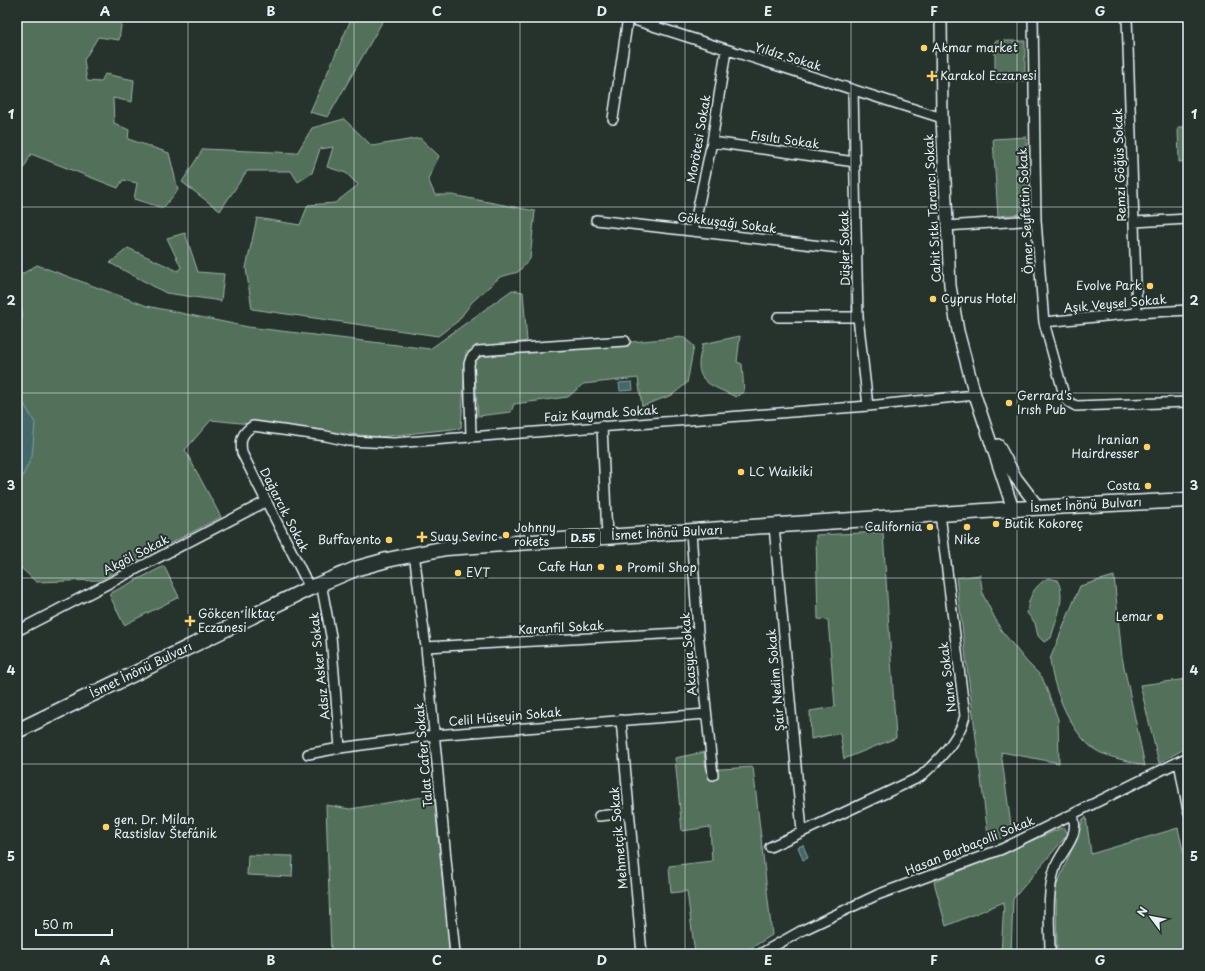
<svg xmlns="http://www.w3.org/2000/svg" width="1205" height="971" font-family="'Playpen Sans',sans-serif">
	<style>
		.green { fill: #52715a; stroke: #9db1a9 }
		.water { fill: #436768; stroke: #859ea2 }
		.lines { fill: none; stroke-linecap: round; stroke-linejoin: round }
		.minor-casing { stroke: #e8f1f8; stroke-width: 12 }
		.tertiary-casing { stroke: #e8f1f8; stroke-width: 14 }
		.primary-casing { stroke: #e8f1f8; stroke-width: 17 }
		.minor { stroke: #26332d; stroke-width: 9 }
		.tertiary { stroke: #26332d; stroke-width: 11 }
		.primary { stroke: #26332d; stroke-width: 14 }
		.grid { fill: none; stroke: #e8f1f8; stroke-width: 1; stroke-opacity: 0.55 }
		.poi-dot { fill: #ffd166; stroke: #26332d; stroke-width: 1.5 }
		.labels { text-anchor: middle; stroke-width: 4; stroke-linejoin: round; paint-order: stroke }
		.shield { fill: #26332d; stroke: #aeb8bb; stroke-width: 1 }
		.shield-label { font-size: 11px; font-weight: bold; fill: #e8f1f8 }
		.poi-label { font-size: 12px; fill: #e8f1f8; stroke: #26332d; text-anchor: start }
		.street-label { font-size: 12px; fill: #e8f1f8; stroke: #26332d }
		.neatline { fill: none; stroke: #e8f1f8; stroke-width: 1.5 }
		.grid-label { font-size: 13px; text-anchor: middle; font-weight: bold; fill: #e8f1f8 }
	</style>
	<rect width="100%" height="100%" fill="#26332d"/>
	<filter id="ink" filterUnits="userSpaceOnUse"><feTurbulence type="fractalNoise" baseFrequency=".025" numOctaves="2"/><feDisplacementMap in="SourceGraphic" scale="8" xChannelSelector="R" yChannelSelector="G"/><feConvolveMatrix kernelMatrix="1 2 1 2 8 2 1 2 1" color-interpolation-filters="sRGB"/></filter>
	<g filter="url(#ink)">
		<path class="green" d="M17,17H119L122,19L119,40L98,37L84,60L87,81L101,82L105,74L134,80L132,102L113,98L114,123L129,130L128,139L169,153L178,190L163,208L134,199L137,183L123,180L118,188L31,154L23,170L17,167Z
			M352,17H385L328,117L310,112Z
			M995,41H1025V81H995Z
			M344,119L372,146L420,138L439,156L428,179L435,195H452L535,211L530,259L518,272L500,277L472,302L458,321L438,336L252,309L246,268L257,218L300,225L308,205L335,203L358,185L346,173L327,167L333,147L320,149L312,173L298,182L291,171H247L220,211L182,182L203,149L297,153L312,128Z
			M1178,127H1188V161L1179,162Z
			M1026,137L1029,207L1022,214L998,216L993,139Z
			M185,233L198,272L224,274L221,301L166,293L110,263L128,248L178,271L181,267L167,238Z
			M37,265L147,306L248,327L430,349L512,290L523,292L527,341L466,352L461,428L379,437L211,420L185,450L221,517L100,580L36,582L17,564V277Z
			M740,336L737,362L742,364L744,392L736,397C707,383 691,382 703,344Z
			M683,337L694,346L687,383L672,395L642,406L638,378L583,384L568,397L514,404L511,412L478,416L474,364L479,357Z
			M883,532L896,738L844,759L840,733L811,739L810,711L835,707L828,620L818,619L816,535Z
			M164,566L179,597L124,625L109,594Z
			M980,575L983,595L1001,630L1027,662L1042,677L1058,719L1059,763L1001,752L1012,833L989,843L956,578Z
			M1114,576L1122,657L1145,766C1131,761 1115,759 1101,753C1073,741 1052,687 1050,659L1080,586Z
			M1048,578L1057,580C1067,597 1056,620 1051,638L1044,642L1038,636L1035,623L1027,613C1029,597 1033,587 1048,578Z
			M1188,679V747L1159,763L1140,685Z
			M704,752L706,770L753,767L772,935L742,954H695L687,891L671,893L669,866L712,861L710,827L682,831L675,758Z
			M434,795L450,954H331L326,805L350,809Z
			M1086,817L1091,854L1178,828L1188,872L1187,954H1057L1056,887L1079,832L1083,819Z
			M1064,827L1068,834L1013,899L1011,954H1001L1004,902L946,926L934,882Z
			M248,855L293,856L292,877L247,875Z"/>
		<path class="water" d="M17,300L20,302L23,317L17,328Z
			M632,382L633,390L620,391L619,383Z
			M17,392L35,423L32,456L17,488Z
			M803,845L808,858L803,860L798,847Z"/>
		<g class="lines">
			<defs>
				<path id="minor" d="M1033,17L1036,220L1043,311L1044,322L1064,395L1067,401L1076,406L1188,402
					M1127,17L1137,313
					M628,18L942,118
					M853,90L858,317L868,406
					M613,119L628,17
					M712,142L855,162
					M596,220L856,250
					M1134,222L1188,219
					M946,226L1036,220
					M693,231L712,142L726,50
					M778,317H858
					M1044,322L1137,313L1188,310
					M602,426L607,536
					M471,436L469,364L471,358L478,351L625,341
					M774,526L802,831
					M691,532L698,632L713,775
					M414,553L426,647L455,954
					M321,583L331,636L340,748
					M310,588L242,453C240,441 241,433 253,426L326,436L348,441L394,443L868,406L975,395
					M17,631L267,501
					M426,647L698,632
					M621,720L642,954
					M308,754L340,748L434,735L706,714
					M1179,762L1188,811
					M599,816L628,813
					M770,847L920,777C938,761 959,740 965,716L940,514
					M760,954L801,931L877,895L1002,849L1188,757
					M1050,954C1050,926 1046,895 1055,868C1062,849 1080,838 1073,815"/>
				<path id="tertiary" d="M941,17L942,118L950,286L958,331L975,395L1013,509
					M998,445L1016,478L1039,508"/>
				<path id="primary" d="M17,731L310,588L358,568L387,560L446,548L1013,509L1188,500"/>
			</defs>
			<use href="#minor" class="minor-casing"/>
			<use href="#tertiary" class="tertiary-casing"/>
			<use href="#primary" class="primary-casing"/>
			<use href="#minor" class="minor"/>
			<use href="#tertiary" class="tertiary"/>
			<use href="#primary" class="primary"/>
		</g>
	</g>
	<path class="grid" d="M188,17V954M354,17V954M520,17V954M685,17V954M851,17V954M1017,17V954M17,207H1188M17,393H1188M17,578H1188M17,764H1188"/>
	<g class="poi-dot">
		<circle cx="924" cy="48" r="4"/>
		<path d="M930 70h4v4h4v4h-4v4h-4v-4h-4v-4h4z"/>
		<circle cx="1150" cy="286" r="4"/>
		<circle cx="933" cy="299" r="4"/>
		<circle cx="1009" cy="403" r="4"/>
		<circle cx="1147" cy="447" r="4"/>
		<circle cx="741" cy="472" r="4"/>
		<circle cx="1148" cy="486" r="4"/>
		<circle cx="996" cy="524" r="4"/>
		<circle cx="930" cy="527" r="4"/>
		<circle cx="967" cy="527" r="4"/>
		<circle cx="506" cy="535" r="4"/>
		<path d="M420 531h4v4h4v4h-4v4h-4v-4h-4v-4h4z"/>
		<circle cx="389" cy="540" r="4"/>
		<circle cx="601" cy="567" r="4"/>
		<circle cx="619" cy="568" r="4"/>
		<circle cx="458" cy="573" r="4"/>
		<circle cx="1160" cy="617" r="4"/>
		<path d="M188 615h4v4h4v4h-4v4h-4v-4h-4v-4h4z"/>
		<circle cx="106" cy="827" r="4"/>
	</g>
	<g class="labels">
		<rect class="shield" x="566" y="529" width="34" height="18" rx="3"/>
		<g class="shield-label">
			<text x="583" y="542">D.55</text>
		</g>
		<g class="poi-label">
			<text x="932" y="52">Akmar market</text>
			<text x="940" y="80">Karakol Eczanesi</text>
			<text x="1142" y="290" text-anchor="end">Evolve Park</text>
			<text x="941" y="303">Cyprus Hotel</text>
			<text x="1017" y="400">Gerrard's<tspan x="1017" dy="14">Irısh Pub</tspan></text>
			<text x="1139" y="444" text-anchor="end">Iranian<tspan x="1139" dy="14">Hairdresser</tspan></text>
			<text x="749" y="476">LC Waikiki</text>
			<text x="1140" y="490" text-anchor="end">Costa</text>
			<text x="1004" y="528">Butik Kokoreç</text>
			<text x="922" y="531" text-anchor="end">California</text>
			<text x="514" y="532">Johnny<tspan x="514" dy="14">rokets</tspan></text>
			<text x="430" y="541">Suay Sevinc</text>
			<text x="381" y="544" text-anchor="end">Buffavento</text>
			<text x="967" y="544" text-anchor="middle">Nike</text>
			<text x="593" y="571" text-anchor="end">Cafe Han</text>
			<text x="627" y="572">Promil Shop</text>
			<text x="466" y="577">EVT</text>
			<text x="198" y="618">Gökcen İlktaç<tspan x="198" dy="14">Eczanesi</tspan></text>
			<text x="1152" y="621" text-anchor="end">Lemar</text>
			<text x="114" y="824">gen. Dr. Milan<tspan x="114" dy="14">Rastislav Štefánik</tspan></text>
		</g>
		<g class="street-label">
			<text transform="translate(788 57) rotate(17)" y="4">Yıldız Sokak</text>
			<text transform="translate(699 139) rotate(-80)" y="4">Morötesi Sokak</text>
			<text transform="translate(785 140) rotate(8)" y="4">Fısıltı Sokak</text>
			<text transform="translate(1120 165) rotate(-92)" y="4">Remzi Göğüs Sokak</text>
			<text transform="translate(933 208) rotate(-93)" y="4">Cahit Sıtkı Tarancı Sokak</text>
			<text transform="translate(1026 211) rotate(-93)" y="4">Ömer Seyfettin Sokak</text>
			<text transform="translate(727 223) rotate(7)" y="4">Gökkuşağı Sokak</text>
			<text transform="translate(845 248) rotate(-91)" y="4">Düşler Sokak</text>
			<text transform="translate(1115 304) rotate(-5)" y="4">Aşık Veysel Sokak</text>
			<text transform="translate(601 414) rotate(-4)" y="4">Faiz Kaymak Sokak</text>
			<text transform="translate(1086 505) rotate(-3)" y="4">İsmet İnönü Bulvarı</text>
			<text transform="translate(284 510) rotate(63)" y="4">Dağarcık Sokak</text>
			<text transform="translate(667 533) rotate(-3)" y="4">İsmet İnönü Bulvarı</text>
			<text transform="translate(136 555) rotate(-27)" y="4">Akgöl Sokak</text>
			<text transform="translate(561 628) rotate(-3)" y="4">Karanfil Sokak</text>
			<text transform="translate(689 654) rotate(-95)" y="4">Akasya Sokak</text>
			<text transform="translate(320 666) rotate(-96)" y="4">Adsız Asker Sokak</text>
			<text transform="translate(141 670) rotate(-26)" y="4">İsmet İnönü Bulvarı</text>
			<text transform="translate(948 677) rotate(-97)" y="4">Nane Sokak</text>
			<text transform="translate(776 680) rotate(-95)" y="4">Şair Nedim Sokak</text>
			<text transform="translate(505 717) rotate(-5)" y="4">Celil Hüseyin Sokak</text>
			<text transform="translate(424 755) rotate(-95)" y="4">Talat Cafer Sokak</text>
			<text transform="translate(619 838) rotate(-95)" y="4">Mehmetçik Sokak</text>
			<text transform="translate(970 846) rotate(-22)" y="4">Hasan Barbaçolli Sokak</text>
		</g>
	</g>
	<rect width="1205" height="971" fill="none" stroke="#26332d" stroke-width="44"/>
	<g transform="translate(1151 917) rotate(302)" stroke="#26332d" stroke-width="3" paint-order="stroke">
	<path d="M0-3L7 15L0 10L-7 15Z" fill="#e8f1f8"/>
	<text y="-6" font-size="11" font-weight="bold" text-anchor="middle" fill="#e8f1f8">N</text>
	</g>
	<path d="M36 929v6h76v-6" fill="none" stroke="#e8f1f8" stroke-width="2"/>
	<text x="42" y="929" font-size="12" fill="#e8f1f8" stroke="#26332d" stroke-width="3" paint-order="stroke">50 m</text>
	<rect x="22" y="22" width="1161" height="927" class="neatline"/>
	<g class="grid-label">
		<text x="105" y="16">A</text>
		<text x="271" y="16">B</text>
		<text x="437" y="16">C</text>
		<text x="602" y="16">D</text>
		<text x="768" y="16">E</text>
		<text x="934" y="16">F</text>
		<text x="1100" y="16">G</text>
		<text x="11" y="119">1</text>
		<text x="1194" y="119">1</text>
		<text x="11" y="305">2</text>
		<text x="1194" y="305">2</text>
		<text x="11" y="490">3</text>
		<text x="1194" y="490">3</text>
		<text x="11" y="675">4</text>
		<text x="1194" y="675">4</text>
		<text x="11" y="861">5</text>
		<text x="1194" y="861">5</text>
		<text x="105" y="965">A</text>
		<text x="271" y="965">B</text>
		<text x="437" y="965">C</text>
		<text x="602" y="965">D</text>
		<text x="768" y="965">E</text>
		<text x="934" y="965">F</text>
		<text x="1100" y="965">G</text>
	</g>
</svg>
